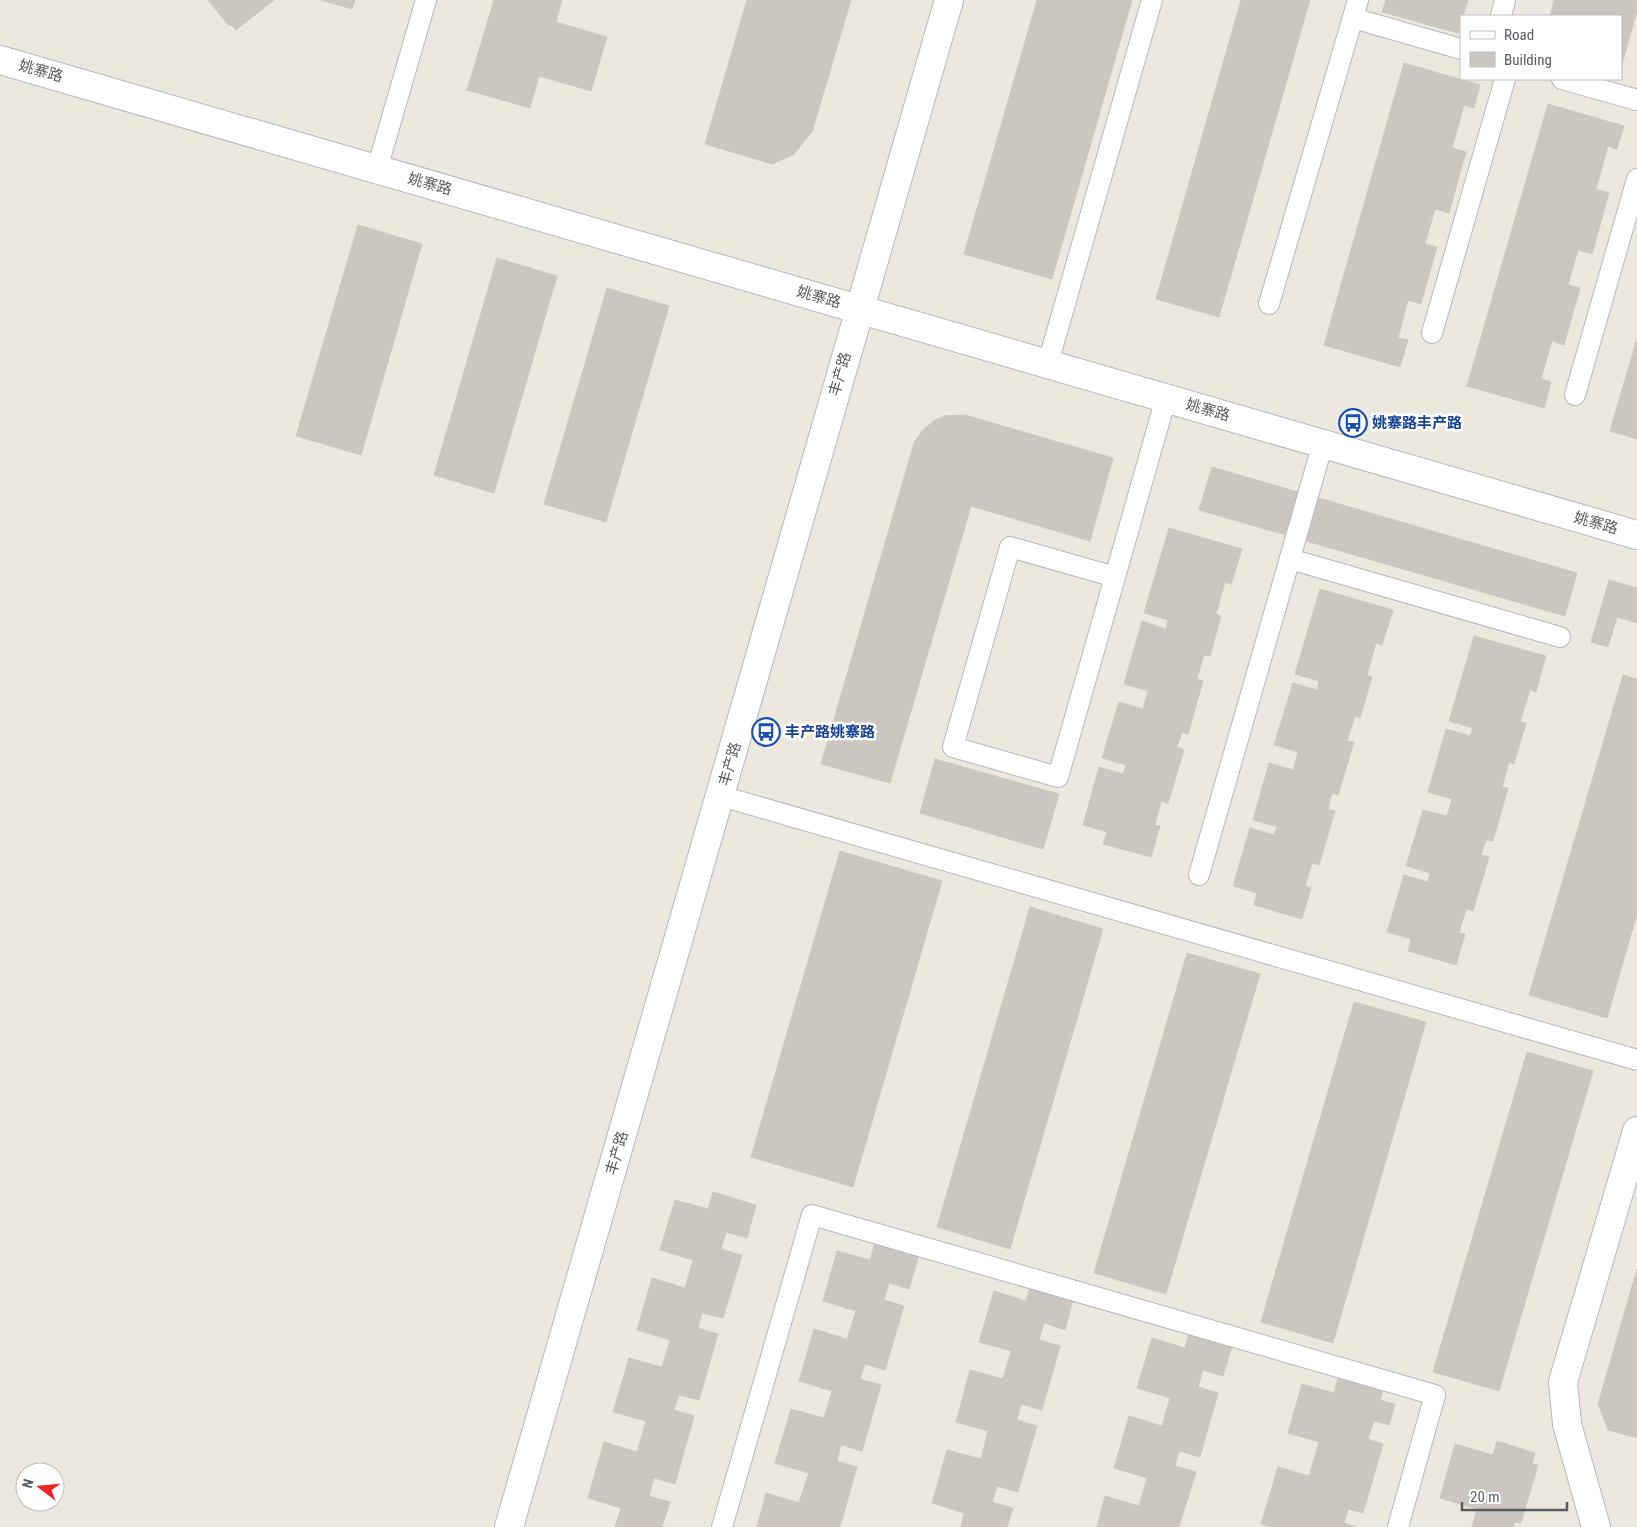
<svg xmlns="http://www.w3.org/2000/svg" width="1637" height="1527" font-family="'Roboto Condensed','Noto Sans SC',sans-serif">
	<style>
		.building { fill: #cbc6c0; stroke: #d0c9bd }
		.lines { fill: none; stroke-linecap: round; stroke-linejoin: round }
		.lane-casing { stroke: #b5b8bc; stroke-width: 22 }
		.street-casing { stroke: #b5b8bc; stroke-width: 30 }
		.lane { stroke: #fff; stroke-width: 20 }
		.street { stroke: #fff; stroke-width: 28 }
		.labels { text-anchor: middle; stroke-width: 5; stroke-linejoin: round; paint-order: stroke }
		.street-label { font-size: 15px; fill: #585c60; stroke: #fff }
		.transit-label { font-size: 15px; font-weight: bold; fill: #164399; stroke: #fff; text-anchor: start }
	</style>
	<rect width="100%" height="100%" fill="#ece8de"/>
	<path class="building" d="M208,0H274L236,30L231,25L229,26Z
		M321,0H355L352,9Z
		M494,0H562L556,22L607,37L591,91L539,76L530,108L467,90Z
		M747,0H851L812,132L793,155L772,164L705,144Z
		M1037,0H1132L1052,279L964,254Z
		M1241,0H1310L1219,317L1156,299Z
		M1386,0H1468L1463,16H1461L1458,33L1382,12Z
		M1554,0H1637V11L1621,68V16H1550Z
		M1404,63L1480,85L1474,108L1464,105L1452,148L1466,152L1449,213L1435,209L1425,244L1437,247L1421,304L1408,300L1398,338L1408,340L1400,367L1324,345Z
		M1548,104L1624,126L1617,149L1608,146L1596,189L1609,193L1592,254L1578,250L1568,285L1580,288L1564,345L1552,341L1541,379L1551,382L1544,408L1467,386Z
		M358,225L422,244L361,455L296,436Z
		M497,258L557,276L494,493L434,475Z
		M607,288L669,306L606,522L544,504Z
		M1637,338V439L1610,431Z
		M965,415L1113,458L1090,541L971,506L890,783L821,764L914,443L922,431L935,420L944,416Z
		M1212,467L1577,573L1565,616L1199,510Z
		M1169,528L1242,549L1231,584L1225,582L1216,614L1221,616L1210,656L1204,655L1197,679L1203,681L1188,734L1182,732L1177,747L1184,750L1168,803L1161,801L1155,825L1160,826L1151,857L1103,844L1107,832L1083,825L1099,767L1123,774L1126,765L1102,758L1119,702L1143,709L1148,691L1124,684L1142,621L1166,629L1168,620L1144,613Z
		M1609,580L1637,588V623L1617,617L1608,647L1591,642Z
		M1320,589L1393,610L1382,645L1376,643L1367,675L1372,677L1360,718L1355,716L1347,741L1354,742L1338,795L1332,793L1328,809L1335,811L1319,865L1312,863L1305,886L1311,888L1302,919L1254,905L1257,893L1233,886L1250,828L1274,835L1277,827L1253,820L1269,763L1293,770L1298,752L1274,745L1293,683L1317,690L1319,681L1295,674Z
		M1474,636L1546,656L1536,692L1530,690L1520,722L1526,723L1514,764L1509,762L1502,787L1508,788L1493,841L1486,840L1481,855L1489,857L1473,911L1466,909L1459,933L1465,934L1456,965L1408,951L1411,939L1387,932L1404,875L1428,882L1430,873L1406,866L1423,810L1447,816L1452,799L1428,792L1446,729L1470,736L1473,728L1449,721Z
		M1623,675L1637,679V914L1607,1018L1529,995Z
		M935,759L1059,794L1043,849L920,813Z
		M840,851L942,881L853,1187L751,1157Z
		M1030,907L1103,929L1010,1249L937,1227Z
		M1187,953L1260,974L1166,1294L1094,1273Z
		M1354,1002L1426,1022L1333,1343L1261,1322Z
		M1527,1052L1593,1071L1499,1391L1433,1372Z
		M713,1192L756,1205L747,1238L726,1232L721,1249L742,1255L723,1318L702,1313L698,1328L718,1334L699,1400L679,1395L674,1410L694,1416L675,1484L654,1478L649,1496L670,1502L662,1527H615L621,1508L588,1498L604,1442L637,1452L646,1421L613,1412L629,1358L662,1367L670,1340L637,1330L652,1278L685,1288L693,1260L660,1250L675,1200L708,1209Z
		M875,1243L919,1255L909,1289L889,1283L884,1300L904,1306L885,1370L865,1364L860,1379L881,1385L862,1451L841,1445L837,1461L857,1467L840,1527H757L766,1493L799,1503L809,1473L775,1463L791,1409L824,1418L832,1391L799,1381L814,1329L847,1339L856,1311L823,1301L837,1251L870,1260Z
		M1637,1269V1438L1608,1430L1598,1404Z
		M1031,1284L1074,1296L1065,1330L1044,1323L1039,1340L1060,1346L1042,1410L1021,1404L1017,1420L1037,1426L1018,1492L997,1486L992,1502L1013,1508L1007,1527H961L964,1513L932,1503L947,1450L981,1459L988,1431L956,1422L970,1370L1003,1379L1011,1351L979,1342L994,1291L1026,1301Z
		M1190,1330L1233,1343L1223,1376L1203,1370L1198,1387L1218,1393L1200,1457L1179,1451L1175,1466L1196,1472L1179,1527H1097L1105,1496L1139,1506L1147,1478L1114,1468L1129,1416L1162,1426L1170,1398L1137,1388L1152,1338L1185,1348Z
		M1339,1374L1384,1387L1380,1400L1395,1404L1389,1425L1374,1421L1368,1439L1383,1444L1363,1513L1348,1509L1344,1523L1356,1527H1271L1261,1524L1278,1467L1309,1476L1319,1442L1288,1433L1302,1384L1334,1393Z
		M1497,1441L1535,1453L1532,1464L1538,1465L1521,1523L1515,1522L1513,1527H1472L1477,1509L1440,1498L1455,1444L1493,1455Z"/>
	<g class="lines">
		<defs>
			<path id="lane" d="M1501,16L1505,0
				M1353,18L1461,49
				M1562,79L1637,100
				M377,169L426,0
				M1269,304L1358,0
				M1432,333L1505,79
				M1048,363L1152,0
				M1575,395L1637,179
				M1290,559L1560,637
				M1115,577L1010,547L953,747L1058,777L1166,398
				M721,796L1637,1060
				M1199,875L1323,443
				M722,1527L812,1215L1435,1395L1398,1527"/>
			<path id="street" d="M0,60L1637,535
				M509,1527L949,0
				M1596,1527L1567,1424L1563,1382L1637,1131"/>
		</defs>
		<use href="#lane" class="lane-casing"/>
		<use href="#street" class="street-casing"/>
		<use href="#lane" class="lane"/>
		<use href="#street" class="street"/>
	</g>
	<defs>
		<symbol id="bus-ring" viewBox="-11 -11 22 22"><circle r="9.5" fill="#fff" stroke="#1a4fb4" stroke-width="1.5"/><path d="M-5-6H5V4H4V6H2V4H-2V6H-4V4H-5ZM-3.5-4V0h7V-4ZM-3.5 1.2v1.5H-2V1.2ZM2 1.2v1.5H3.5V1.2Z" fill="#1a4fb4"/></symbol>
	</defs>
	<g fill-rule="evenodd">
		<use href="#bus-ring" x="1337" y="407" width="32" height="32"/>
		<use href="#bus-ring" x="750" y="716" width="32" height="32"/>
	</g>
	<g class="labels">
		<g class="street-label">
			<text transform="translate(41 71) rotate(16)" y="5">姚寨路</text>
			<text transform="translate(430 184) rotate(16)" y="5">姚寨路</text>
			<text transform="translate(819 297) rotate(16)" y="5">姚寨路</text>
			<text transform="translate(840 374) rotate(-74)" y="5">丰产路</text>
			<text transform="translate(1208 410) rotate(16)" y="5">姚寨路</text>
			<text transform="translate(1596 523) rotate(16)" y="5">姚寨路</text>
			<text transform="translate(730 764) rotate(-74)" y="5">丰产路</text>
			<text transform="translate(617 1153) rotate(-74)" y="5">丰产路</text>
		</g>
		<g class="transit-label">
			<text x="1372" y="428">姚寨路丰产路</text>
			<text x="785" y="737">丰产路姚寨路</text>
		</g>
	</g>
	<rect x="1460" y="15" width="162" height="65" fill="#ffffff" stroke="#bcbebf"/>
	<rect x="1470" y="31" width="25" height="8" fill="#ffffff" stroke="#bcbebf"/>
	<text x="1504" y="40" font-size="15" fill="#585c60">Road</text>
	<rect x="1470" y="52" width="25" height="15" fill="#cbc6c0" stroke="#bcbebf"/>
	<text x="1504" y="65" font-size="15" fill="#585c60">Building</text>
	<g transform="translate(40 1487) rotate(286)"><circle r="24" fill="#ffffff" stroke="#bcbebf"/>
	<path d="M0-4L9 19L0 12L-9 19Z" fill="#ee2522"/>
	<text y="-8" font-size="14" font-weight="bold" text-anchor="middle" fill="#585c60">N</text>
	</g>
	<path d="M1462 1502v8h105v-8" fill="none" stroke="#585c60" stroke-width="2.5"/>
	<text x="1470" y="1502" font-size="15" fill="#585c60" stroke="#ffffff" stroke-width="4" paint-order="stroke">20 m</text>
</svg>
